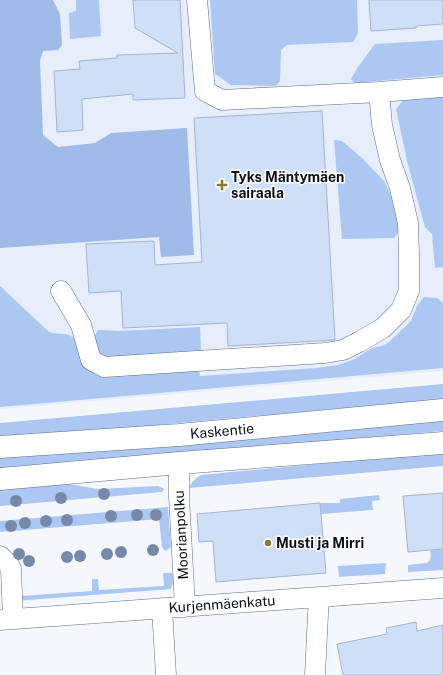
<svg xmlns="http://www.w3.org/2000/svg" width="443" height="675" font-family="'Public Sans',sans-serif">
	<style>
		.built { fill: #e6eefb }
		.green { fill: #acc7f2 }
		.forest { fill: #a1bbe8 }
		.building { fill: #d0dff8; stroke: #a5b4cc }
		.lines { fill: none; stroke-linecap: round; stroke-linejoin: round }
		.minor-casing { stroke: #606d83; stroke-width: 21 }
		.major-casing { stroke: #606d83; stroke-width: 23 }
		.minor { stroke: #fff; stroke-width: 20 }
		.major { stroke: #fff; stroke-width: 22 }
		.tree { fill: #7789a8 }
		.poi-dot { fill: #7e7f28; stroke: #fff; stroke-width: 1.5 }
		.labels { text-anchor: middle; stroke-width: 3; stroke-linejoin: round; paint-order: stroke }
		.poi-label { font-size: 14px; font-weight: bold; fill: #0b1018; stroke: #fff; text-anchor: start }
		.street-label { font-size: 14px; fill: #0b1018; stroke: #fff }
	</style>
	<rect width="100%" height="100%" fill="#f4f7fc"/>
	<path class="built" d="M0,0H443V371L0,409Z"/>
	<path class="green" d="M76,0H99L101,36L70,39L69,13L76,11Z
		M210,0H357L358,33L353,42L287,45L281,50L280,81L276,86L231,85L215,74Z
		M443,40V75L355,83L351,79L358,67L375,44Z
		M443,96V267L435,268L432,234L425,227L408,165L396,109L405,98Z
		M334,140L342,141L362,158L384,181L395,203L400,230L394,238L342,239Z
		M0,286L49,332C62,336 66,330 77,341L94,337L98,330L121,331L200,327L201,350L198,366L200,376L317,368L338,365L355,359L372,348L382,346L389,342L411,321L417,306L424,297L437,298L443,303V368L0,407Z
		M443,384V399L114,429L0,438V423Z
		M443,420V431L0,469V458Z
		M443,452V466L189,488C192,481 195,479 201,475Z
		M69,484L98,489L158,486L164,489V490L162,492L0,506V490Z
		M379,495L380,500L372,501L373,510L321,514L320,503H340V499Z
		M168,507L171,547L167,550L165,551L162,547L159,519L0,532V521Z
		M443,549V570L408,572V565L427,563C432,560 431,555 430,550Z
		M386,563L385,574L339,577L338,566Z
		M163,573H172L174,580L171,589L16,601L20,596L92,591V579H98L99,590L164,586Z"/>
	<path class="forest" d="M0,0H53L60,14L62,45L58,50L43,51L40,61L43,135L58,147L95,143L111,133L187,128L194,255L161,257L159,237L0,248Z"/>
	<path class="building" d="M133,0H180L185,98L133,100V94L82,99L83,130L57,132L54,71L80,69L79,61L117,58V55L178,53L135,28Z
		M369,0H443V24L416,26V28L371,31Z
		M322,111L335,340L228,346L227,323L123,328L121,291L89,293L86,244L154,241L155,265L202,262L194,118Z
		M443,493V549L408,552L403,496Z
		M320,503L326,573L216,582L213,541L199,542L197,514Z
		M416,622L417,631L443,625V675H343L337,644L387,634L386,628Z"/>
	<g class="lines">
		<defs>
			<path id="minor" d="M197,0L205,91L222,100L379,92L443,87
				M61,291L81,325L91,360L104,367L212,360L325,353L343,350L359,342L383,328L401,310L409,291V255L408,223L400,188L390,160L382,125L379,92
				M179,463V496L185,607
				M0,556L9,565L11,569L13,619
				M162,608L166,675
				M0,620L443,588
				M315,675L318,614L319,597"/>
			<path id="major" d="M0,447L179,435L443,410
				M0,479L179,463L443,443"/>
		</defs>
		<use href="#minor" class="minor-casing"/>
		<use href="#major" class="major-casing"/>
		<use href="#minor" class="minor"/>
		<use href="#major" class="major"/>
	</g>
	<g class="tree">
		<circle cx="104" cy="494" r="6"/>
		<circle cx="61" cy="498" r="6"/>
		<circle cx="16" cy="501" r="6"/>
		<circle cx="137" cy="515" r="6"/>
		<circle cx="156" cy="515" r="6"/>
		<circle cx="111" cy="516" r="6"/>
		<circle cx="67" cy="520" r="6"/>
		<circle cx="46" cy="521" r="6"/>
		<circle cx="25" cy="523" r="6"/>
		<circle cx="11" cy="526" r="6"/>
		<circle cx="153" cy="550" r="6"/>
		<circle cx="121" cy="552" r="6"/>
		<circle cx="19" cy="554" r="6"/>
		<circle cx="107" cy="554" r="6"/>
		<circle cx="80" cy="556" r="6"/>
		<circle cx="67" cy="557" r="6"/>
		<circle cx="29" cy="561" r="6"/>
	</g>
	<g class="poi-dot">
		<path d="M220 179h4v4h4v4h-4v4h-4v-4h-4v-4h4z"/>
		<circle cx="268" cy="543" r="4"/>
	</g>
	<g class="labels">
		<g class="poi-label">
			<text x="231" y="182">Tyks Mäntymäen<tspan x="231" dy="16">sairaala</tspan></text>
			<text x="276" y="548">Musti ja Mirri</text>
		</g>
		<g class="street-label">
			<text transform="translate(222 431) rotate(-5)" y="5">Kaskentie</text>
			<text transform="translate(181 535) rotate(-93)" y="5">Moorianpolku</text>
			<text transform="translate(222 604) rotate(-4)" y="5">Kurjenmäenkatu</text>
		</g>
	</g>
</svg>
